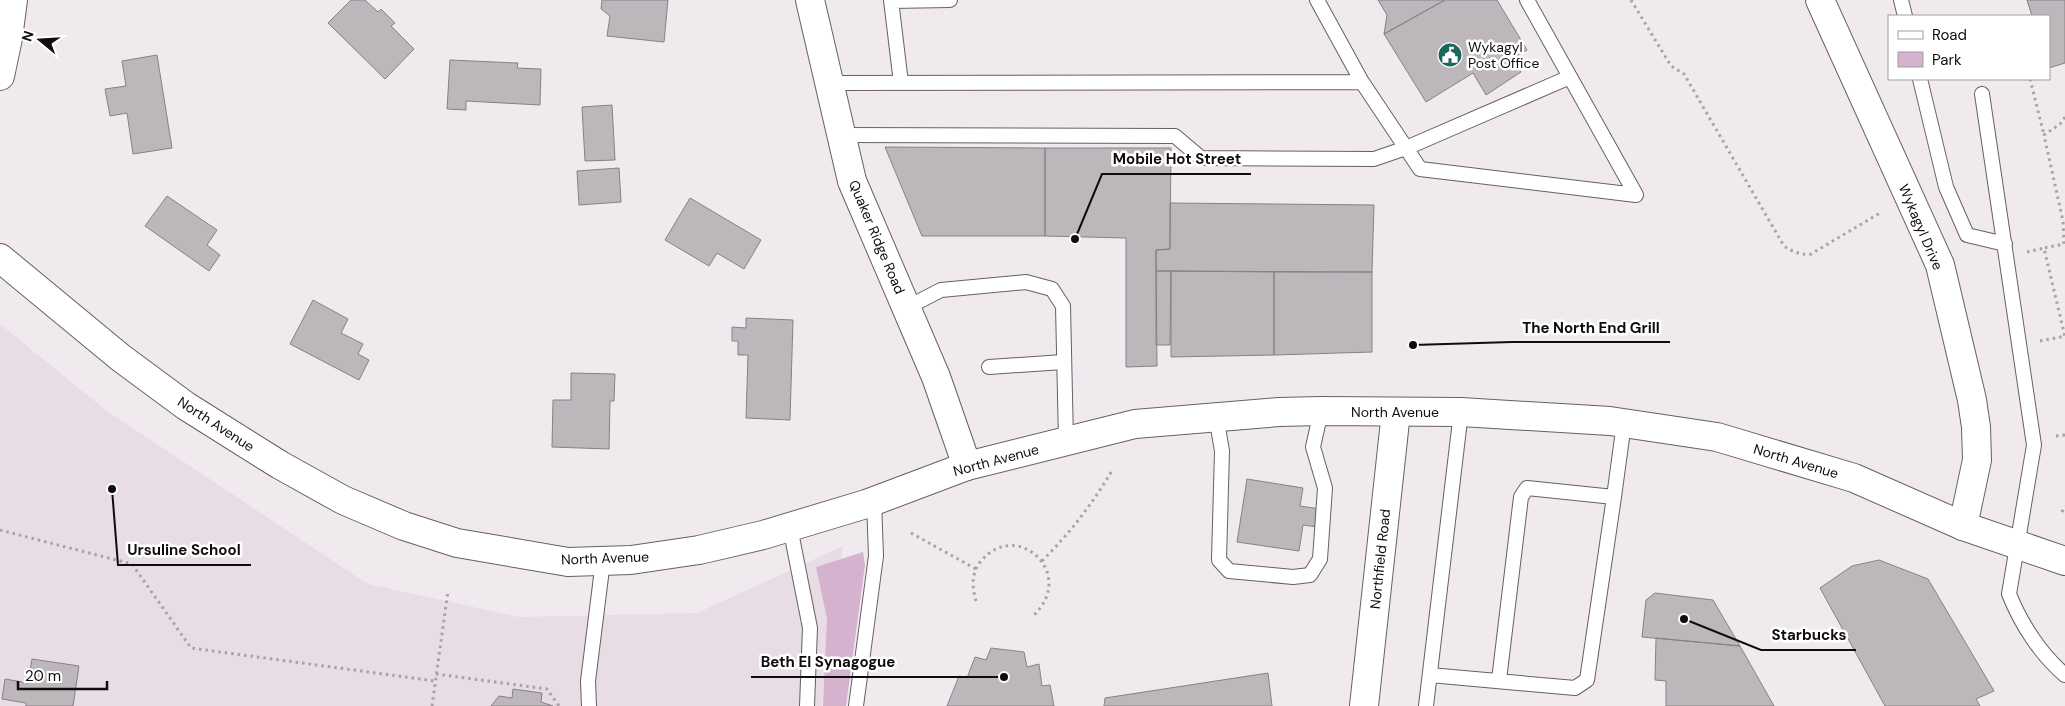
<svg xmlns="http://www.w3.org/2000/svg" width="2065" height="706" font-family="'DM Sans',sans-serif">
	<style>
		.built { fill: #e8dce5 }
		.green { fill: #d5b2ce }
		.building { fill: #bdb7bc; stroke: #868185 }
		.lines { fill: none; stroke-linecap: round; stroke-linejoin: round }
		.lane-casing { stroke: #656064; stroke-width: 16 }
		.street-casing { stroke: #656064; stroke-width: 30 }
		.secondary-casing { stroke: #656064; stroke-width: 30 }
		.primary-casing { stroke: #656064; stroke-width: 30 }
		.path { stroke: #a7a2a6; stroke-width: 3; stroke-dasharray: 2.5 4; stroke-linecap: butt }
		.lane { stroke: #fff; stroke-width: 14 }
		.street { stroke: #fff; stroke-width: 28 }
		.secondary { stroke: #fff; stroke-width: 28 }
		.primary { stroke: #fff; stroke-width: 28 }
		.labels { text-anchor: middle; stroke-width: 5; stroke-linejoin: round; paint-order: stroke }
		.poi-label { font-size: 14px; fill: #0e0c0e; stroke: #fff; text-anchor: start }
		.street-label { font-size: 14px; fill: #0e0c0e; stroke: #fff }
		.leader { fill: none; stroke: #0e0c0e; stroke-width: 2 }
		.callout-dot { fill: #0e0c0e; stroke: #fff; stroke-width: 2 }
		.callout-label { font-size: 15px; text-anchor: middle; font-weight: bold; fill: #0e0c0e; stroke: #fff; stroke-width: 5; stroke-linejoin: round; paint-order: stroke }
	</style>
	<rect width="100%" height="100%" fill="#f0eaef"/>
	<path class="built" d="M0,324L107,411L368,584L519,617L697,613L843,546L822,706H0Z"/>
	<path class="green" d="M863,552L865,565L846,706H823L827,618L816,567Z"/>
	<path class="building" d="M351,0H365L378,12L381,9L395,23L391,26L414,49L385,79L328,23Z
		M602,0H668L664,42L607,36L610,16L601,9Z
		M1378,0H1445L1384,34L1387,15Z
		M1445,0H1497L1527,50L1512,59L1521,72L1486,95L1473,73L1426,102L1384,34Z
		M2027,0H2065V63L2049,68V16H2032Z
		M157,55L172,148L133,154L127,113L110,116L105,89L126,86L122,61Z
		M450,60L516,63H518L517,68L541,69L540,105L466,101V110L447,109Z
		M612,105L615,160L585,161L582,107Z
		M885,147L1045,148V236H922Z
		M1045,148H1171L1170,249L1156,250L1157,366L1126,367V238L1045,236Z
		M619,168L621,202L579,205L577,171Z
		M167,196L217,230L207,245L220,255L209,271L145,226Z
		M690,198L761,240L744,269L717,253L709,266L665,240Z
		M1170,203L1374,205L1372,272L1156,271V250L1170,249Z
		M1156,271H1171L1170,345H1156Z
		M1171,271L1274,272V355L1171,357Z
		M1274,272H1372V352L1274,355Z
		M313,300L348,319L341,333L363,344L358,354L369,360L359,380L290,344Z
		M746,318L793,320L790,420L746,418L748,355H738V341H732V327L746,328Z
		M571,373L615,374L614,401H610L609,449L552,447L553,400H571Z
		M1247,479L1303,488L1300,506L1320,509L1318,527L1303,525L1299,551L1237,542Z
		M1879,560L1928,579L1994,691L1976,699L1980,706H1885L1820,588L1852,566Z
		M1655,593L1713,600L1740,646L1642,637L1646,600Z
		M1656,638L1740,646L1774,706H1666V681L1655,680Z
		M991,648L1024,652L1027,667L1039,664L1042,686L1050,685L1054,706H947L959,676L967,678L975,657L986,660Z
		M32,659L79,666L73,706H26V703L2,699L5,679L28,683Z
		M1268,673L1272,706H1104L1105,698Z
		M513,689L542,693L541,702L553,706H491L499,696L512,698Z"/>
	<g class="lines">
		<defs>
			<path id="lane" d="M891,0L901,83
				M1901,0L1905,16
				M891,1L950,0
				M1920,79L1946,187L1967,235L2005,244
				M1362,82L1420,169L1636,195L1527,0
				M828,83L1362,82L1317,0
				M1982,94L2034,445L2009,594C2021,624 2041,655 2065,675
				M841,135L1175,136L1201,158L1374,159L1406,148L1570,77
				M906,308L941,290L1026,282L1052,289L1063,306L1066,441
				M989,367L1063,362
				M1216,416L1222,451L1219,560L1229,571L1293,577L1310,575L1320,559L1325,488L1313,447L1321,411
				M1614,497L1624,423
				M790,527L810,628L807,706
				M1430,675L1575,688L1587,680L1614,497L1527,488L1521,497L1499,680
				M589,706L588,681L603,561
				M856,706L876,556L874,501
				M1426,706L1461,412"/>
			<path id="street" d="M1820,0L1940,265L1972,400L1976,427L1977,460L1963,526
				M1364,706L1396,412"/>
			<path id="secondary" d="M810,0L852,181L936,377L967,466
				M0,76L8,38L13,0"/>
			<path id="primary" d="M0,258L121,358L186,406L280,465L343,500L404,526L457,543L568,562L631,560L699,550L763,535L866,504L967,466L1135,424L1279,412L1321,411L1461,412L1610,421L1717,437L1854,478L1963,526L2065,561"/>
		</defs>
		<use href="#lane" class="lane-casing"/>
		<use href="#street" class="street-casing"/>
		<use href="#secondary" class="secondary-casing"/>
		<use href="#primary" class="primary-casing"/>
		<path class="path" d="M1631,0L1671,66L1684,74L1784,246C1793,252 1800,255 1811,254L1880,213
			M2030,79L2044,135
			M2065,117L2060,124L2044,135L2063,221L2064,244L2044,248L2065,337
			M2027,252L2044,248
			M2040,341L2065,336
			M2056,436L2065,435
			M2062,512L2065,506
			M0,530L132,564L191,648L435,681
			M911,533L976,569
			M1042,561C1070,533 1093,503 1113,469
			M976,601C972,587 971,573 981,561C1017,518 1078,574 1033,616
			M436,674L547,689L559,706
			M432,706L448,591"/>
		<use href="#lane" class="lane"/>
		<use href="#street" class="street"/>
		<use href="#secondary" class="secondary"/>
		<use href="#primary" class="primary"/>
	</g>
	<defs>
		<symbol id="civic-disc" viewBox="-11 -11 22 22"><circle r="9.5" fill="#1e665c" stroke="#fff"/><path d="M-.6-6.5H3V-4.5H.6V-3L4-1V1h2V6H-6V1h2V-1L-.6-3ZM-1.2 2.5V6h2.4V2.5Z" fill="#fff"/></symbol>
	</defs>
	<g fill-rule="evenodd">
		<use href="#civic-disc" x="1436" y="41" width="28" height="28"/>
	</g>
	<g class="labels">
		<g class="poi-label">
			<text x="1468" y="52">Wykagyl<tspan x="1468" dy="16">Post Office</tspan></text>
		</g>
		<g class="street-label">
			<text transform="translate(1921 227) rotate(67)" y="5">Wykagyl Drive</text>
			<text transform="translate(877 237) rotate(67)" y="5">Quaker Ridge Road</text>
			<text x="1395" y="417">North Avenue</text>
			<text transform="translate(216 424) rotate(33)" y="5">North Avenue</text>
			<text transform="translate(996 460) rotate(-15)" y="5">North Avenue</text>
			<text transform="translate(1796 461) rotate(17)" y="5">North Avenue</text>
			<text transform="translate(605 558) rotate(-2)" y="5">North Avenue</text>
			<text transform="translate(1380 559) rotate(-84)" y="5">Northfield Road</text>
		</g>
	</g>
	<path class="leader" d="M1075 239L1102 174H1251M1413 345L1512 342H1670M112 489L118 565H251M1684 619L1761 650H1856M1004 677L906 677H751"/>
	<g class="callout-dot">
		<circle cx="1075" cy="239" r="5"/>
		<circle cx="1413" cy="345" r="5"/>
		<circle cx="112" cy="489" r="5"/>
		<circle cx="1684" cy="619" r="5"/>
		<circle cx="1004" cy="677" r="5"/>
	</g>
	<g class="callout-label">
		<text x="1177" y="164">Mobile Hot Street</text>
		<text x="1591" y="333">The North End Grill</text>
		<text x="184" y="555">Ursuline School</text>
		<text x="1809" y="640">Starbucks</text>
		<text x="828" y="667">Beth El Synagogue</text>
	</g>
	<rect x="1888" y="15" width="162" height="65" fill="#ffffff" stroke="#9f9e9f"/>
	<rect x="1898" y="31" width="25" height="8" fill="#ffffff" stroke="#9f9e9f"/>
	<text x="1932" y="40" font-size="15" fill="#0e0c0e">Road</text>
	<rect x="1898" y="52" width="25" height="15" fill="#d5b2ce" stroke="#9f9e9f"/>
	<text x="1932" y="65" font-size="15" fill="#0e0c0e">Park</text>
	<g transform="translate(40 40) rotate(288)" stroke="#ffffff" stroke-width="4" paint-order="stroke">
	<path d="M0-4L9 19L0 12L-9 19Z" fill="#0e0c0e"/>
	<text y="-8" font-size="14" font-weight="bold" text-anchor="middle" fill="#0e0c0e">N</text>
	</g>
	<path d="M18 681v8h89v-8" fill="none" stroke="#0e0c0e" stroke-width="2.5"/>
	<text x="25" y="681" font-size="15" fill="#0e0c0e" stroke="#ffffff" stroke-width="4" paint-order="stroke">20 m</text>
</svg>
